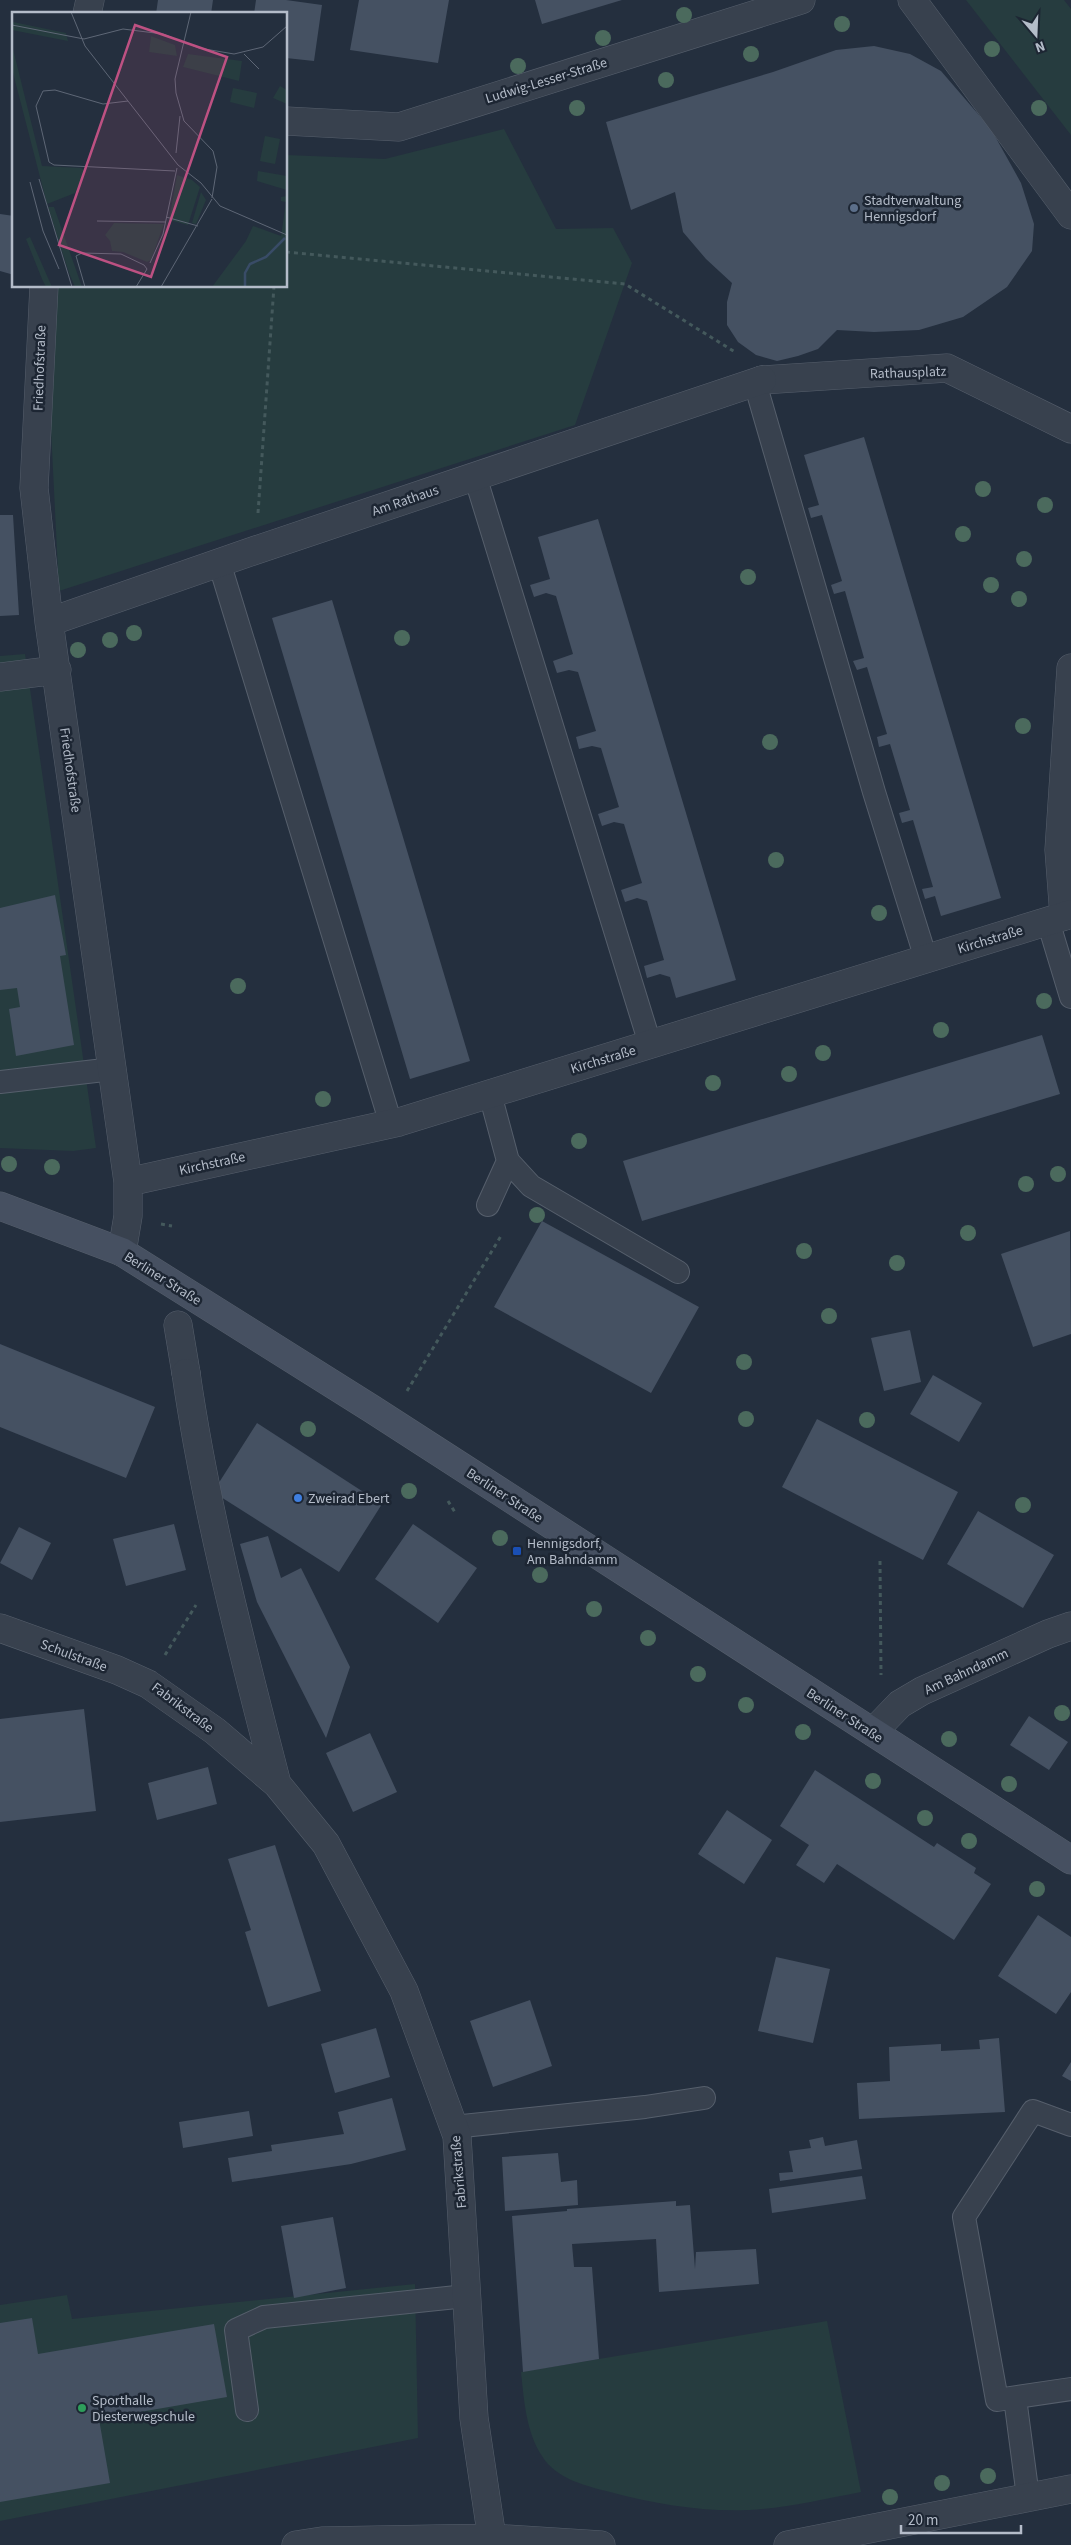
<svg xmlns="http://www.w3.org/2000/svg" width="1071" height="2545" font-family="'Source Sans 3',sans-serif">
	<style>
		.green { fill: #263c3f }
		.building { fill: #455162 }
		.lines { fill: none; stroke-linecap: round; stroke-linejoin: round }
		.service-casing { stroke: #565f6c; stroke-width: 24 }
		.pedestrian-casing { stroke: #565f6c; stroke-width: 29 }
		.minor-casing { stroke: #565f6c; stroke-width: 29 }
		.secondary-casing { stroke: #565f6c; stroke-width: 29 }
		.path { stroke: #44595c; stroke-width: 3; stroke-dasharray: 4 4; stroke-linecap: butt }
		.service { stroke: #38414e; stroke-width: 22 }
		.pedestrian { stroke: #38414e; stroke-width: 28 }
		.minor { stroke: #38414e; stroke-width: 28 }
		.secondary { stroke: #465061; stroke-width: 28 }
		.tree { fill: #4b6a5d }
		.service-dot { fill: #5c6f8a; stroke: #1d2633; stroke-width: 2 }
		.shop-dot { fill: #3f7fe0; stroke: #1d2633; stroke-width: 2 }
		.transit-dot { fill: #1a4fb4; stroke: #1d2633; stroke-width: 2 }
		.leisure-dot { fill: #2e9e5b; stroke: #1d2633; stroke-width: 2 }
		.labels { text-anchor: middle; stroke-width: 5; stroke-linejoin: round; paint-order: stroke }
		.street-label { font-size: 14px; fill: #b4bcc9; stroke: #1d2633 }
		.poi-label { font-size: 14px; fill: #b4bcc9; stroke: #1d2633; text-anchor: start }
		.inset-river { fill: none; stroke: #394c67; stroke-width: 2.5 }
		.inset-road { fill: none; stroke: #5e6776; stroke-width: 1 }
		.view { fill: #bd5182; fill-opacity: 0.15; stroke: #bd5182; stroke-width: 2.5 }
		.inset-edge { fill: none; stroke: #b4bcc9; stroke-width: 2.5 }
	</style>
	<rect width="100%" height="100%" fill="#242f3e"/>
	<path class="green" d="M966,0H1064L1071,9V135Z
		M504,129L556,229L613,228L632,263L575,425L59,591L49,389L58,286H286V155L385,159Z
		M25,654L96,1148L73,1151L0,1148V656Z
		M415,2284L418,2438L0,2521V2305L67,2295L72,2319Z
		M827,2321L861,2492C824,2499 787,2508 749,2510C701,2512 656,2504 610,2492C586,2486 556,2479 542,2456C526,2432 524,2400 521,2372Z"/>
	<path class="building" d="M158,0H213L211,14H156Z
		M256,0H286L322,5L314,61L286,58V14H254Z
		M359,0H449L438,63L350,50Z
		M535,0H622L542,24Z
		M874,46L910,54L941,71L991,129L1021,183L1034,224L1032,251L1007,287L963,317L919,330L874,332L837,330L818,349L798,356L777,361L756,355L738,342L727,325V302L732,283L706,259L683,232L675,192L631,210L606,122L773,72L836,50Z
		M0,214L14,216V275L0,271Z
		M864,437L1001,898L941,916L935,896L925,899L922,889L933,887L913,820L902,823L899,813L910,810L890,744L879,747L877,737L887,734L867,667L857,670L853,661L864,658L845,591L834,594L831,585L842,581L822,515L811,518L808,508L819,505L804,455Z
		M0,515H13L19,615L0,616Z
		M598,519L736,980L676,998L670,977L660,974L647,978L644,966L664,960L647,901L637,898L625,902L621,890L642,883L624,824L614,822L602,826L598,814L619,807L601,748L592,746L579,749L576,737L596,731L578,672L569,670L557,673L553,661L573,654L556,596L546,593L534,597L530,585L550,579L538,537Z
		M332,600L470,1061L410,1079L272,618Z
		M55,895L66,955L60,956L74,1045L16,1056L9,1009L20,1007L17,988L0,990V908Z
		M1042,1035L1060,1094L642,1221L623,1161Z
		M542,1221L699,1307L651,1393L494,1307Z
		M1070,1231L1071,1334L1033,1347L1001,1254Z
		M910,1330L921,1382L884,1391L871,1338Z
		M0,1344L155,1407L126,1478L0,1427Z
		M933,1375L982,1403L959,1442L910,1414Z
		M817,1419L958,1492L923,1560L782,1487Z
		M257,1423L382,1504L339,1572L213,1492Z
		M978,1511L1054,1555L1023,1608L947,1564Z
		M174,1524L186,1570L126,1586L113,1539Z
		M413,1524L477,1568L438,1623L375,1579Z
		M19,1527L51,1543L32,1580L0,1563Z
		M268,1536L281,1578L301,1568L350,1667L326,1738L257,1602L240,1544Z
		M84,1709L96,1811L0,1822V1719Z
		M1029,1716L1068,1742L1049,1770L1010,1745Z
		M370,1733L397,1792L353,1812L326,1753Z
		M208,1767L217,1804L157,1820L148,1783Z
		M815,1770L934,1847L937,1843L976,1868L974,1873L991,1884L954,1940L837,1864L824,1883L796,1865L809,1845L780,1826Z
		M727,1810L772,1840L744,1884L698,1854Z
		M275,1845L321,1991L268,2007L245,1932L251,1930L228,1859Z
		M1038,1915L1071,1937V1992L1056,2014L998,1976Z
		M776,1957L830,1969L813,2043L758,2031Z
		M530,2000L552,2066L493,2087L470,2021Z
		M376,2028L390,2077L335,2093L321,2044Z
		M999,2038L1005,2112L859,2119L857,2083L890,2081L889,2047L941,2044V2051L980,2049L979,2040Z
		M1071,2062V2081L1062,2076Z
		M392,2098L406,2150L351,2164L232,2182L228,2158L272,2151L271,2145L344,2134L338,2112Z
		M249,2111L253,2136L183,2148L179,2122Z
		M823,2137L825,2146L857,2140L862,2169L780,2181L779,2173L793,2172L789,2151L811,2148L809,2140Z
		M558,2153L561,2182L577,2180L578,2205L505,2211L502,2157Z
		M862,2176L866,2199L772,2213L769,2189Z
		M676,2201V2206L690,2205L695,2269L696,2252L756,2249L759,2284L659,2292L656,2239L572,2244L574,2267H592L599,2359L523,2372L512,2216L567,2211V2209Z
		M333,2217L346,2288L294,2298L281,2226Z
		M32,2318L38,2354L214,2324L227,2397L99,2419L110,2483L0,2502V2323Z"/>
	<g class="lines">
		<defs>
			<path id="service" d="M755,383L874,792L926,959
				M475,476L650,1044
				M219,562L391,1124
				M1048,921L1071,997
				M0,1082L113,1069
				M508,1161L531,1186L678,1272
				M488,1205L508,1161L490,1094
				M1071,2125L1033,2111L964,2217L997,2400L1071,2389
				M453,2127L645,2107L704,2098
				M1015,2398L1028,2497
				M247,2410L236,2330L264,2317L466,2296"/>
			<path id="pedestrian" d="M912,0L1071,215
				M762,380L947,368L1071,429
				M1064,916L1059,850L1071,668
				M178,1325L186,1373"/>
			<path id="minor" d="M87,14L90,0
				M286,121L399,127L801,0
				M44,286L34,488L49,622L128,1182V1216L122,1252
				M49,622L256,550L762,380
				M0,677L57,670
				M128,1182L399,1122L1071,914
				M186,1373C206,1512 242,1648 277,1784
				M0,1628L117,1670L148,1684L215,1731L277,1784L326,1844L404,1991L457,2136L474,2418L493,2545
				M873,1732L900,1704L922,1691L1048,1634L1071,1626
				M296,2545L322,2541L492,2538L601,2545
				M788,2545L1071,2489"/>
			<path id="secondary" d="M0,1206L122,1252L372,1409L1071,1860"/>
		</defs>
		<use href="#service" class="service-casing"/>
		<use href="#pedestrian" class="pedestrian-casing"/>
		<use href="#minor" class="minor-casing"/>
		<use href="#secondary" class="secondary-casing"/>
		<path class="path" d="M286,252L625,284L735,352
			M258,513L274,286
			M161,1224L172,1226
			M407,1391L501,1236
			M448,1501L456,1514
			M880,1561L881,1675
			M165,1655L196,1605"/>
		<use href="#service" class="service"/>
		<use href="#pedestrian" class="pedestrian"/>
		<use href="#minor" class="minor"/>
		<use href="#secondary" class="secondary"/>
	</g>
	<g class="tree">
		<circle cx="684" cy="15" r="8"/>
		<circle cx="842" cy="24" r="8"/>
		<circle cx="603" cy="38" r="8"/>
		<circle cx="992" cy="49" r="8"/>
		<circle cx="751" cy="54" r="8"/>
		<circle cx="518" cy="66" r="8"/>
		<circle cx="666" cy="80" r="8"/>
		<circle cx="577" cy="108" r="8"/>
		<circle cx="1039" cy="108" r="8"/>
		<circle cx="983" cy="489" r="8"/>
		<circle cx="1045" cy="505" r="8"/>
		<circle cx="963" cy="534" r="8"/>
		<circle cx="1024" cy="559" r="8"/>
		<circle cx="748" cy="577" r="8"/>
		<circle cx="991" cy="585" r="8"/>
		<circle cx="1019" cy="599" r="8"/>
		<circle cx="134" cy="633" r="8"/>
		<circle cx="402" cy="638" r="8"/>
		<circle cx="110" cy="640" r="8"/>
		<circle cx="78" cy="650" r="8"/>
		<circle cx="1023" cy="726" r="8"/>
		<circle cx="770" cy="742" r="8"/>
		<circle cx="776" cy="860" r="8"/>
		<circle cx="879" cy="913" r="8"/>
		<circle cx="238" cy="986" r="8"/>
		<circle cx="1044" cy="1001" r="8"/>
		<circle cx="941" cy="1030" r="8"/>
		<circle cx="823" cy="1053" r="8"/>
		<circle cx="789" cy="1074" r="8"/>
		<circle cx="713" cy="1083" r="8"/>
		<circle cx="323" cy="1099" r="8"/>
		<circle cx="579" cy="1141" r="8"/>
		<circle cx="9" cy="1164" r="8"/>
		<circle cx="52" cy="1167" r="8"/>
		<circle cx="1058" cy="1174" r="8"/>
		<circle cx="1026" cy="1184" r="8"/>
		<circle cx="537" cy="1215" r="8"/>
		<circle cx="968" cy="1233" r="8"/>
		<circle cx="804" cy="1251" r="8"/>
		<circle cx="897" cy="1263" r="8"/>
		<circle cx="829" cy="1316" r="8"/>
		<circle cx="744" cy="1362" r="8"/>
		<circle cx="746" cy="1419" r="8"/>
		<circle cx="867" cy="1420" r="8"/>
		<circle cx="308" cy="1429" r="8"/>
		<circle cx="409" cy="1491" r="8"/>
		<circle cx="1023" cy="1505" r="8"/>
		<circle cx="500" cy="1538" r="8"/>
		<circle cx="540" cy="1575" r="8"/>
		<circle cx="594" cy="1609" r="8"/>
		<circle cx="648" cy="1638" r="8"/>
		<circle cx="698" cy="1674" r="8"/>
		<circle cx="746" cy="1705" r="8"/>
		<circle cx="1062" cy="1713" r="8"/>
		<circle cx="803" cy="1732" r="8"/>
		<circle cx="949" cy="1739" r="8"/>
		<circle cx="873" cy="1781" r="8"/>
		<circle cx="1009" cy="1784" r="8"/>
		<circle cx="925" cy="1818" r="8"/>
		<circle cx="969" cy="1841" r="8"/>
		<circle cx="1037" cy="1889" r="8"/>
		<circle cx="988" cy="2476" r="8"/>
		<circle cx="942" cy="2483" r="8"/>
		<circle cx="890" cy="2497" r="8"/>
	</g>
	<circle class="service-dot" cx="854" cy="208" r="5"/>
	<circle class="shop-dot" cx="298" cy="1498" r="5"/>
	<rect class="transit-dot" x="512" y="1546" width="10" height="10" rx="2.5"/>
	<circle class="leisure-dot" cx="82" cy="2408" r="5"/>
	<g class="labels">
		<g class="street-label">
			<text transform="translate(546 80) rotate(-17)" y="5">Ludwig-Lesser-Straße</text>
			<text transform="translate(39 368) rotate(-88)" y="5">Friedhofstraße</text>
			<text transform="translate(908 372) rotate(-2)" y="5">Rathausplatz</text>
			<text transform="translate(405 500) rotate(-19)" y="5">Am Rathaus</text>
			<text transform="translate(71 770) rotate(82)" y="5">Friedhofstraße</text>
			<text transform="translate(990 939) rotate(-17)" y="5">Kirchstraße</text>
			<text transform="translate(603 1059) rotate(-17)" y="5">Kirchstraße</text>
			<text transform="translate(212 1163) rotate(-12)" y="5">Kirchstraße</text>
			<text transform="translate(163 1278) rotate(32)" y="5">Berliner Straße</text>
			<text transform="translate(505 1495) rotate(33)" y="5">Berliner Straße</text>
			<text transform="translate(74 1655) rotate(20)" y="5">Schulstraße</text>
			<text transform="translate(966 1671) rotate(-25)" y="5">Am Bahndamm</text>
			<text transform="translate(183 1707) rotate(37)" y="5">Fabrikstraße</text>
			<text transform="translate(845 1715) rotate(33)" y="5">Berliner Straße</text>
			<text transform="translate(458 2172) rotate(-95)" y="5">Fabrikstraße</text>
		</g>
		<g class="poi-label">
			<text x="864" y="205">Stadtverwaltung<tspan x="864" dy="16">Hennigsdorf</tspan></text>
			<text x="308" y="1503">Zweirad Ebert</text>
			<text x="527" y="1548">Hennigsdorf,<tspan x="527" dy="16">Am Bahndamm</tspan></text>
			<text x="92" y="2405">Sporthalle<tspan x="92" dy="16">Diesterwegschule</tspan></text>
		</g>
	</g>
	<g transform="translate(12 12)">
		<rect width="275" height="275" fill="#242f3e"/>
		<path d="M0,6L1,10L54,21L56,29L0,18ZM139,24L163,33L165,44L137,40ZM0,33L30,154L69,156L73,159L63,181L35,192L0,57ZM176,42L230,49L227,69L171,55ZM268,74L275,78V92L261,86ZM221,76L245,81L242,96L218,90ZM253,124L268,127L263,152L248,149ZM246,159L275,164V178L245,169ZM165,163L180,168L188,175L176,213L157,208ZM189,180L194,188L184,212L180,211ZM275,184V275H200L234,229L241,214L269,224L274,190L269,189V185ZM36,195H42L70,275H63L57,261ZM102,211L152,212L139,248L135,250L111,240L100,239L98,229L93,223ZM18,225L40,275H34L30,267L14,227Z" fill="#263c3f"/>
		<path class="inset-river" d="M233,275V261L238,252L254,245L273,226"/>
		<path class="inset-road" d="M59,0L73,34L166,153L189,171L208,194L275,223M179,0L163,67L164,81L172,109L201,139L205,155L200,186M0,13L72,27L111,17L151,22L187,36L222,42L251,35L275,14M232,42L247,57M116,89L91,92L43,78L31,79L24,94L37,150L42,153L163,159M164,141L168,104M27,167L60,275M18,170L31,219L47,257M154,205L186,214M85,209L154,210M138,251L151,222L165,156M73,275L64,244L70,241L109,242L132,253L135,257L124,275M149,275L200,187"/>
		<path class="view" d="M123,13L215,45L139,265L47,233Z"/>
		<rect width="275" height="275" class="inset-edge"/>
	</g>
	<g transform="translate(1036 35) rotate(161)" stroke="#1d2633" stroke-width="4" paint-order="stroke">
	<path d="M0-4L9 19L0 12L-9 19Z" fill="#b4bcc9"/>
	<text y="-8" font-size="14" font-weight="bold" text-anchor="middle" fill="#b4bcc9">N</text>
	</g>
	<path d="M901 2525v8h120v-8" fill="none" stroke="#b4bcc9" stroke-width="2.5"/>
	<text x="908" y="2525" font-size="15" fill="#b4bcc9" stroke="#1d2633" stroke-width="4" paint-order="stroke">20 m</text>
</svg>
